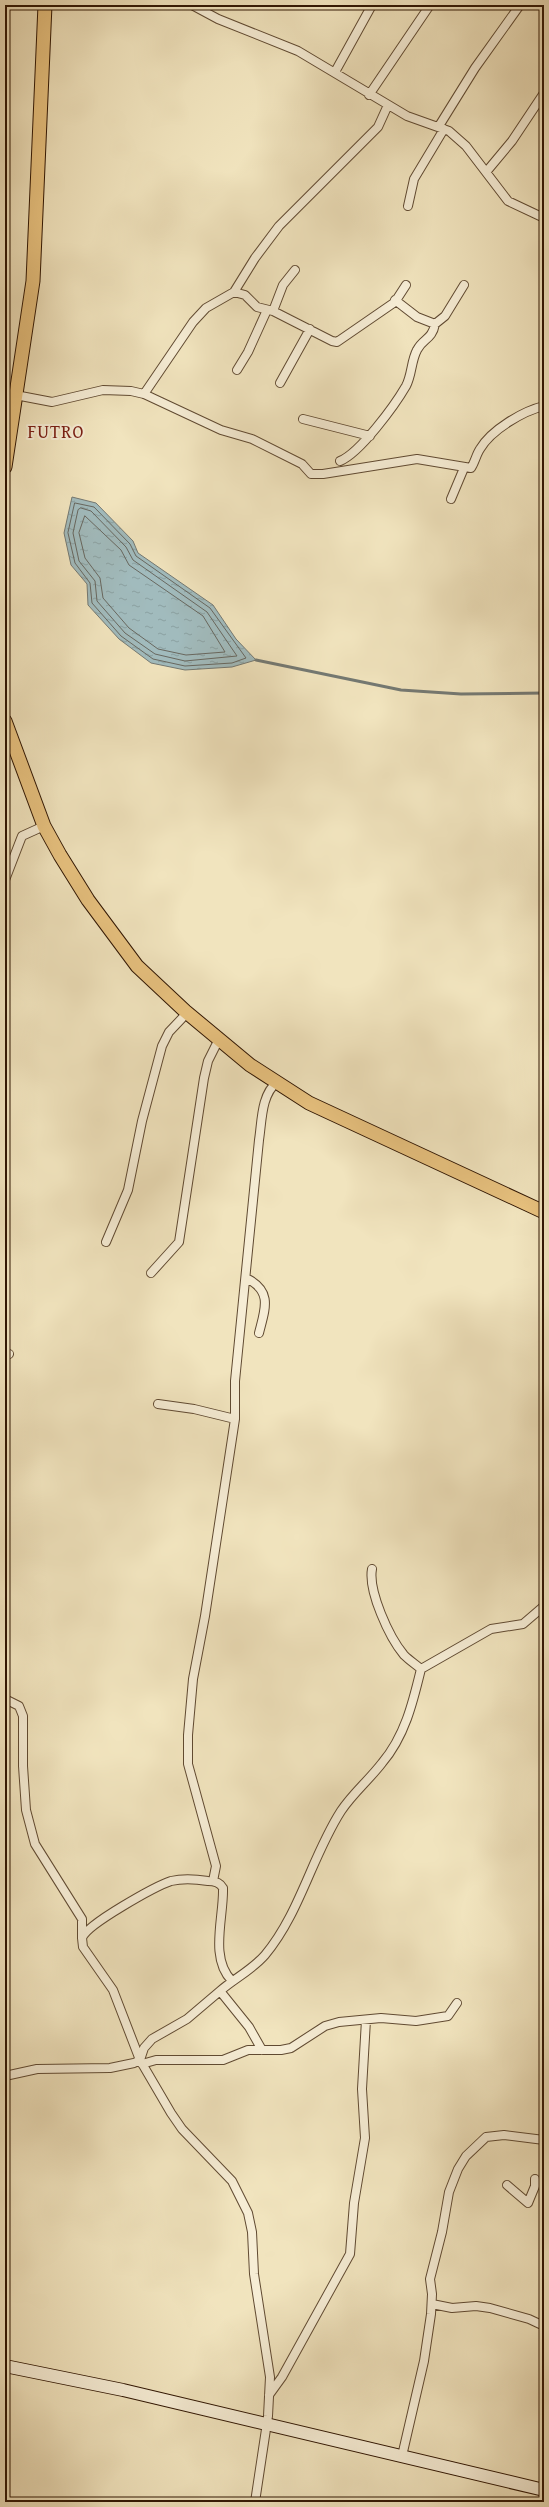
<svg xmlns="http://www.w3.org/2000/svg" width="549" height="2507" font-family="'Gentium Book Plus',serif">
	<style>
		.water { fill: url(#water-ripples); stroke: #747973 }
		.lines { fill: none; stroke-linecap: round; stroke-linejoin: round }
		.shore { stroke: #686860; stroke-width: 1 }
		.stream { stroke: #747973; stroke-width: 3 }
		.street-casing { stroke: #604a32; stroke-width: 10 }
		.secondary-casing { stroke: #301603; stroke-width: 14 }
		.primary-casing { stroke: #301603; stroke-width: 15 }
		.street { stroke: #f6edd5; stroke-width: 8 }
		.secondary { stroke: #f6edd5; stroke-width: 12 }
		.primary { stroke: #e8c27f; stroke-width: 13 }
		.labels { text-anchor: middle; stroke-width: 4; stroke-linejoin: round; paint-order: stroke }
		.quarter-label { font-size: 18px; letter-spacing: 1px; fill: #7a1f14; stroke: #f6edd5 }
	</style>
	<defs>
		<pattern id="water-ripples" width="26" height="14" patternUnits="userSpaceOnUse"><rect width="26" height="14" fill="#a1bbbd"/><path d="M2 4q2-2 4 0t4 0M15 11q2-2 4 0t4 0" fill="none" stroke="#8ba0a1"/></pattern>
	</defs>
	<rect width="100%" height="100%" fill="#f1e4be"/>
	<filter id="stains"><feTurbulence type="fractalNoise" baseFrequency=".005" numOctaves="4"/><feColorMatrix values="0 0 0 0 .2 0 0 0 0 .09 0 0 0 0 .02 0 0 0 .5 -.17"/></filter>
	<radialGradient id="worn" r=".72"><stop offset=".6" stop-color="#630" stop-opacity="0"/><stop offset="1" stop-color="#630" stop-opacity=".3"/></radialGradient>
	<path class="water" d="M72,497L96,503L133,541L138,553L213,605L236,639L256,660L232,667L185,670L151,663L119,639L88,605L87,584L71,565L64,533Z"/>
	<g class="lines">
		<path class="shore" d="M75,503L94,507L130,544L136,556L210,608L246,658L232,663L185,666L153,659L121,636L92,603L90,583L75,563L68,533Z
			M81,508L91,511L126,547L133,560L207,612L237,656L185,661L155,654L125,633L97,601L95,581L79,561L73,533L78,510Z
			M85,516L121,550L129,565L203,616L225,652L186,655L158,649L129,628L103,598L100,578L85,558L79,533Z"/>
		<path class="stream" d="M256,660L401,690L461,694L544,693"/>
		<defs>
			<path id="street" d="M192,5L218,19L298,51L407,116L449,131L466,146L508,201L544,218
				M335,72L372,5
				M369,95L430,5
				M439,126L475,68L520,5
				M487,171L512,141L544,93
				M408,206L414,179L444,129
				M234,292L245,295L257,307L273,311L332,341L337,342L395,302L406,285
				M395,300L417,317L435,324L445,316L464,285
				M273,311L283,285L295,270
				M237,370L248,352L267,310
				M280,383L310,329
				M5,393L52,402L103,390L131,391L144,394L221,430L252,439L302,464L311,474H323L417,459L471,468C475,462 476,455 480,449C491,430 523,411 544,406
				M144,394L193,322L206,308L234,292L255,258L279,226L378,127L388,105
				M303,419L370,436
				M340,461C360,453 395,405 406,386C412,375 411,361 417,350C423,338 432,340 435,324
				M451,499L464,468
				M5,880L22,836L44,826
				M106,1242L128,1190L142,1121L162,1046L169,1032L187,1013
				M151,1273L179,1242L204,1078L208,1061L218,1041
				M246,1278C273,1291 265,1309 259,1333
				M5,1353L9,1354
				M158,1404L194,1409L235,1419V1381L259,1140C262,1121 261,1095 277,1082
				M372,1569C368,1591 389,1637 404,1655C409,1660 415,1664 421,1669L491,1629L523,1624L544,1606
				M5,1699L19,1706L23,1716V1766L26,1810L35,1844L82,1919V1937
				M213,1881L216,1866L188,1764V1735L193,1679L205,1616L235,1419
				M232,1981C209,1958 224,1917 223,1888C220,1882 214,1881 208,1881C195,1879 184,1878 171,1881C156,1886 87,1924 82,1938L83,1947L113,1990L140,2060L171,2113L182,2129L232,2181L248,2213L252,2232L254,2274L270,2377L268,2416L255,2502
				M220,1991C235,1978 252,1970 265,1955C300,1913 312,1856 341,1811C353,1793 369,1780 382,1763C405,1736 413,1702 421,1669
				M142,2064L156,2060H223L248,2050H281L291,2048L325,2026L339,2022L381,2018L416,2021L448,2016L457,2003
				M5,2076L37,2069L110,2068L134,2063L140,2060L144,2048L152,2039L187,2019L220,1991L249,2027L262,2050
				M507,2185L528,2203L535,2186V2179
				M432,2304L452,2308L476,2306L490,2308L529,2319L544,2326
				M269,2395L282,2377L350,2254L354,2203L365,2138L362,2089L366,2020
				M402,2456L424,2361L431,2314L432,2294L430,2279L442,2232L449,2192L458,2169L466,2156L486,2137L504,2135L544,2140"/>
			<path id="secondary" d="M5,2366L123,2390L544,2490"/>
			<path id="primary" d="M5,467L33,281L45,5
				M5,721L44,826L60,855L88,900L137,966L185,1011L250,1065L309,1103L544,1212"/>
		</defs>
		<use href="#street" class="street-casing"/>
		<use href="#secondary" class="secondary-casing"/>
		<use href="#primary" class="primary-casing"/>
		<use href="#street" class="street"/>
		<use href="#secondary" class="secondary"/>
		<use href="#primary" class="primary"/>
	</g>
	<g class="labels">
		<g class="quarter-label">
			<text x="56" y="438">FUTRO</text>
		</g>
	</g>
	<rect width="549" height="2507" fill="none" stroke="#f1e4be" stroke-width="20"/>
	<rect x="6" y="6" width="537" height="2495" fill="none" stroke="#301603" stroke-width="2"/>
	<rect x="10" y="10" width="529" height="2487" fill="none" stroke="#301603"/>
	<rect width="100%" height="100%" filter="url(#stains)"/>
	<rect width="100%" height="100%" fill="url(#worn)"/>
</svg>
